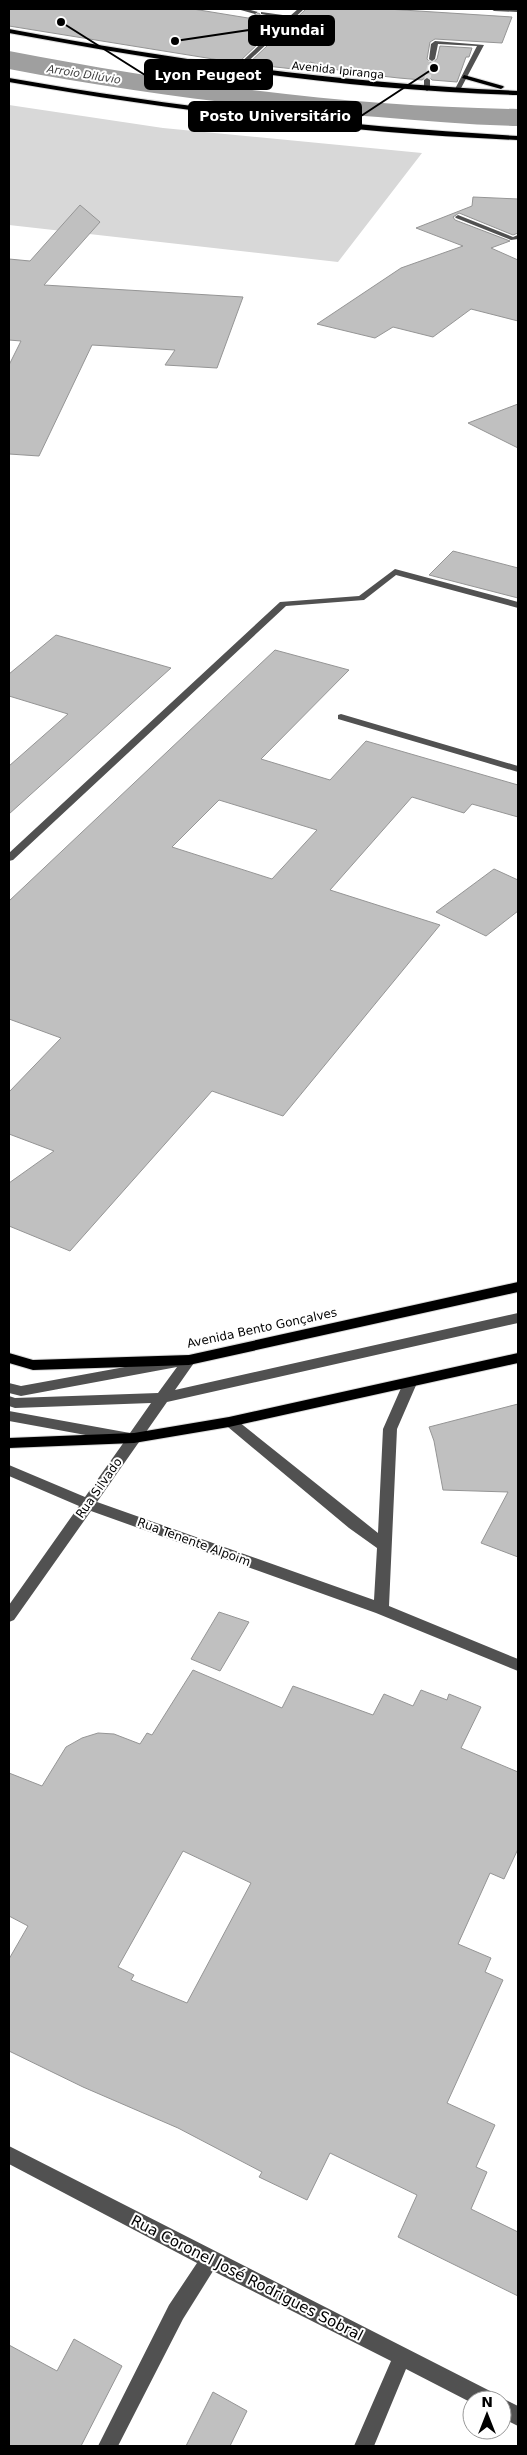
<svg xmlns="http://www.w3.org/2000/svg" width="527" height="2455" font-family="'DejaVu Sans',sans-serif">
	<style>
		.green { fill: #d8d8d8 }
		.water { fill: #9f9f9f }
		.building { fill: #c0c0c0; stroke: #959595; fill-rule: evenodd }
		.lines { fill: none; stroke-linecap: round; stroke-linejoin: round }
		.minor-tunnel { stroke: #d9d9d9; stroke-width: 6; stroke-dasharray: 6 3; stroke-linecap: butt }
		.major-casing { stroke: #dbdbdb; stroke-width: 2 }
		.minor { fill: #515151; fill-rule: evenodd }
		.major { fill: #000; fill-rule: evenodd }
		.labels { text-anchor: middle; stroke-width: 4; stroke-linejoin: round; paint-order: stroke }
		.far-street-label { font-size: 11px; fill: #000; stroke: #fff }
		.far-water-label { font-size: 11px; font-style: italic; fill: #404040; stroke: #fff }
		.street-label { font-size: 12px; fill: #000; stroke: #fff }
		.near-street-label { font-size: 15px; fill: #000; stroke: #fff }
		.leader { fill: none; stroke: #000; stroke-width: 2 }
		.callout-dot { fill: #000; stroke: #fff; stroke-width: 2 }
		.callout { fill: #000; stroke: #000; stroke-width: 2 }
		.callout-label { font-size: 14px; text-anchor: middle; font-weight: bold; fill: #fff }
	</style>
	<rect width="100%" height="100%" fill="#fff"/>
	<path class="green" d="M9,105L163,128L422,153L338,262L9,225Z"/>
	<path class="water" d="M9,51C174,83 349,107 518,109V126C471,125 425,121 378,117C254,108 130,92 9,69Z"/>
	<path class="building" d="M9,9H193L248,18L259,13L261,16L283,20L238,63L9,26Z
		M306,9H387L512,17L502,43L435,39L430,42L427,59L431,63L437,59L440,46L472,48L469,57H466L457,82L432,80L428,76L422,80L399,78L345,72L310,62L303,70L248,64Z
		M473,197L518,199V233L513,235L459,213L453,217L455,220L510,241L491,248L518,260V321L471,309L433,337L393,327L375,338L317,324L401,268L463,246L416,228L472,206Z
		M80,205L100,222L44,285L243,297L217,368L165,365L175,350L92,345L39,456L9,454V365L21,341L9,340V259L30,261Z
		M518,404V448L468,423Z
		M453,551L518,568V598L429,575Z
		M56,635L171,668L9,814V766L68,714L9,696V674Z
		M275,650L349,670L261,759L330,780L366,741L518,785V817L472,804L464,813L412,797L330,890L440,925L283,1116L212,1091L70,1251L9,1226V1183L54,1151L9,1134V1092L61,1038L9,1019V901ZM219,800L317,830L272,879L172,847Z
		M494,869L518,880V911L486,936L436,912Z
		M518,1404V1557L481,1543L508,1492L443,1490L434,1441L429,1427Z
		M219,1612L249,1622L220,1671L191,1659Z
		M193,1670L282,1708L293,1686L373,1715L384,1694L413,1706L421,1690L447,1700L449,1694L481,1707L461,1748L518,1772V1849L504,1879L490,1873L458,1944L491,1958L485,1972L503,1980L447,2103L495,2125L476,2167L487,2172L471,2209L518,2232V2296L398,2237L417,2195L330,2153L307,2200L259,2177L262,2172L178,2128L83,2087L9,2051V1959L28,1926L9,1916V1773L42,1786L66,1747L82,1738L98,1733L114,1734L140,1744L147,1733L152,1735ZM183,1851L251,1883L187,2003L131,1980L134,1975L118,1967Z
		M74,2339L122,2366L81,2446H9V2345L57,2371Z
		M213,2392L247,2411L230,2446H186Z"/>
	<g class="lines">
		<path class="minor-tunnel" d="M427,80L432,59"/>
		<defs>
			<path id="major" d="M9,29C178,61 346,83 518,91V95C347,90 177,64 9,33Z
				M464,75L503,86L504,87L501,89L462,78Z
				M9,78C178,108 347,126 518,136V140C348,133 177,111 9,82Z
				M518,1282V1292L189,1365L33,1370L9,1363V1353L33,1360L189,1355Z
				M518,1353V1363L229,1427L134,1443L9,1448V1438L134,1433L229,1417Z"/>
		</defs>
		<use href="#major" class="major-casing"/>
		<path class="minor" d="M237,9H247L258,12L255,14Z
			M298,9H304L239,70H235V68L287,19L261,14V12L290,16Z
			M491,9H518V12L494,11Z
			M435,41L484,45L459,92L454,91L477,46L438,44L435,59L432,61L429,59L431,44Z
			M427,78L430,80V89L427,91L424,89V80Z
			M458,215L513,237L518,235V239L511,240L456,218L455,217Z
			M395,569L518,602V608L396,575L364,600L286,606L13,860L9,861V853L280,602L359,596Z
			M341,714L518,766V772L338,719V715Z
			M518,1313V1323L167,1402L97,1502L374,1600L377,1548L349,1528L222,1422L224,1418H234L378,1533L383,1429L405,1379H415L417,1383L397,1429L389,1606L518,1659V1671L376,1613L91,1511L14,1620L9,1622V1605L79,1506L9,1476V1465L85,1497L124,1442L9,1421V1411L130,1433L151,1403L15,1408L9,1406V1396L15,1398L158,1393L177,1367L21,1396L9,1393V1383L21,1386L174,1358L180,1362L184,1357H194L196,1360L175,1390Z
			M9,2146L494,2393L497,2400H472V2403L406,2369L374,2446H354L391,2361L213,2271L183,2319L118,2446H98L169,2305L197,2263L9,2164Z
			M502,2398L518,2406V2426L502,2418V2400H498Z"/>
		<use href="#major" class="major"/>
	</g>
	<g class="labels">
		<g class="far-street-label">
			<text transform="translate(338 70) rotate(6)" y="4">Avenida Ipiranga</text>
		</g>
		<g class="far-water-label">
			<text transform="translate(84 74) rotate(9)" y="4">Arroio Dilúvio</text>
		</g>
		<g class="street-label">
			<text transform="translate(262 1328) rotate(-12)" y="4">Avenida Bento Gonçalves</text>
			<text transform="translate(99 1488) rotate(-55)" y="4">Rua Silvado</text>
			<text transform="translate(194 1542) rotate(20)" y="4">Rua Tenente Alpoim</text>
		</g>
		<g class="near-street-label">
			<text transform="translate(247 2278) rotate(27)" y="5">Rua Coronel José Rodrigues Sobral</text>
		</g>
	</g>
	<path class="leader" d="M175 41L249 30M61 22L145 75M434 68L361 116"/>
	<g class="callout-dot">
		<circle cx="175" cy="41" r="5"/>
		<circle cx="61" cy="22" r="5"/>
		<circle cx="434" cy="68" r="5"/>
	</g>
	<g class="callout">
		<rect x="249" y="16" width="85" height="29" rx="5"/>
		<rect x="145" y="60" width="127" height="29" rx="5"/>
		<rect x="189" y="102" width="172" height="29" rx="5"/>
	</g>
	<g class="callout-label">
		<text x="292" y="35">Hyundai</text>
		<text x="208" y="80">Lyon Peugeot</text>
		<text x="275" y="121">Posto Universitário</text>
	</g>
	<rect width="527" height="2455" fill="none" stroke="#000000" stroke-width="20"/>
	<g transform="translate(487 2415)"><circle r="24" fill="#ffffff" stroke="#999999"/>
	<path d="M0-4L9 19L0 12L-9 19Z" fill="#000000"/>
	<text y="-8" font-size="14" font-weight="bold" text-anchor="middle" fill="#000000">N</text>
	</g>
</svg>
